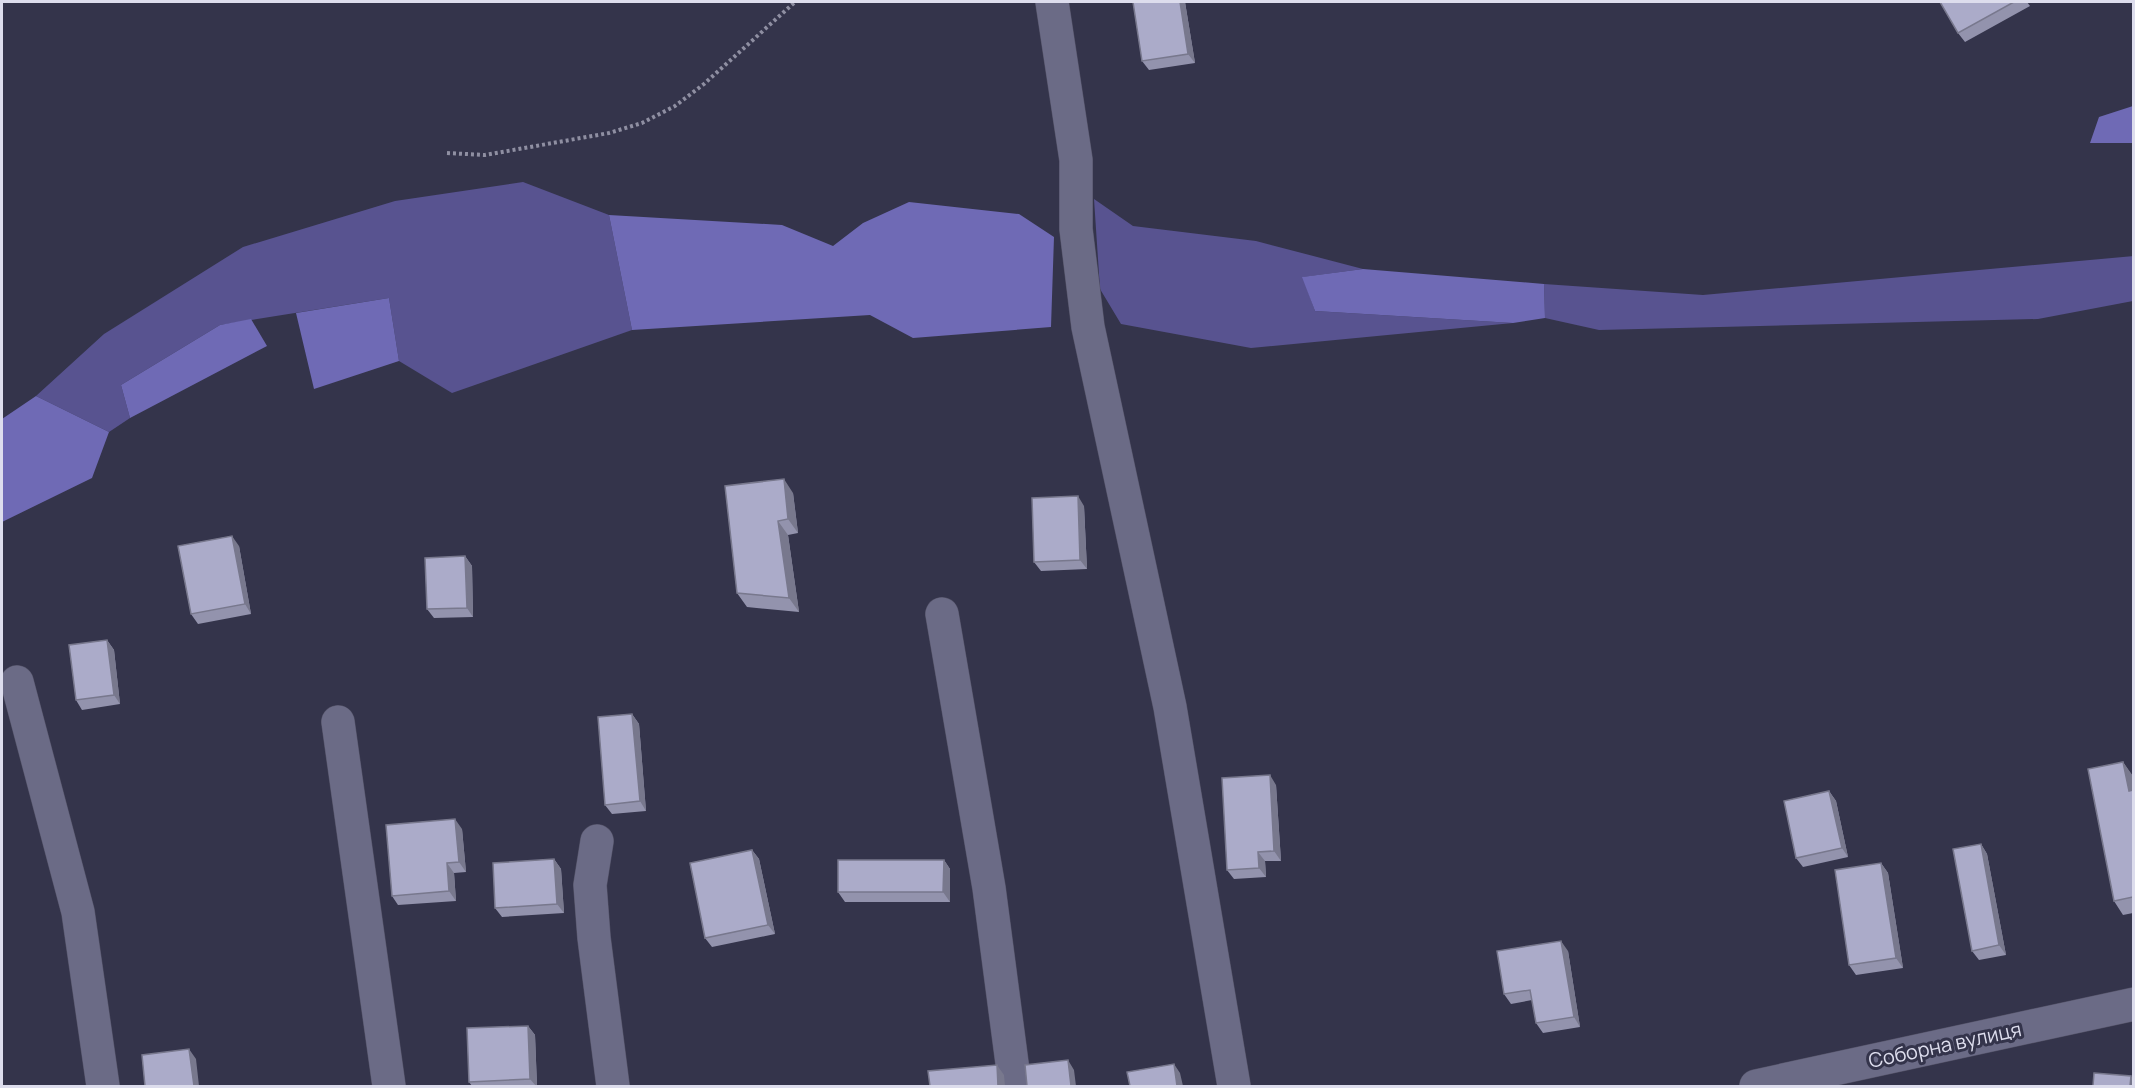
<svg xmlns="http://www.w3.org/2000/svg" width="2135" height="1088" font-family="Manrope,sans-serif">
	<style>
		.green { fill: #585390 }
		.water { fill: #6f6ab5 }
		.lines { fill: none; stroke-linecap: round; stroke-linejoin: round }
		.minor-casing { stroke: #525166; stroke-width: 34 }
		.path { stroke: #8f8fa2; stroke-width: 4; stroke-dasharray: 3 3; stroke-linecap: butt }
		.minor { stroke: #6b6b86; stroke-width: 33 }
		.wall { fill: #9393ad }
		.shaded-wall { fill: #78788d }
		.building { fill: #ababc9; stroke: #78788d; stroke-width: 1.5 }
		.labels { text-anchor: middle; stroke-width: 6; stroke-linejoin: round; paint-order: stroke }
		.street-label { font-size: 20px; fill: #dddded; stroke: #34344b }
	</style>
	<rect width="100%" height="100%" fill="#34344b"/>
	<path class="green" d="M523,182L609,215L632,330L452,393L399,361L389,298L220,325L121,385L130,418L109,432L36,396L104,334L243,247L395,201Z
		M1094,199L1133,226L1256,241L1363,269L1303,277L1315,311L1513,323L1251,348L1121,324L1100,289Z
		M2134,256L2133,301L2038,319L1599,330L1545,318L1544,284L1703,295Z"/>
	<path class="water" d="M2133,106V143H2090L2099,117Z
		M909,202L1019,214L1054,237L1051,327L913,338L870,315L632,330L609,215L782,225L833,246L863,223Z
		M1363,269L1544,284L1545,318L1513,323L1315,311L1302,277Z
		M389,298L399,361L314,389L296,313Z
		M251,319L267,346L130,418L121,385L220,325Z
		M36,396L109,432L92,478L2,522V419Z"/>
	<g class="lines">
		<defs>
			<path id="minor" d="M1052,2L1076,160V229L1088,327L1170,707L1234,1086
				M942,614L989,888L1015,1086
				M17,682L78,912L103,1086
				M338,722L389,1086
				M597,841L590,885L594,938L613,1086
				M1756,1086L2134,1004"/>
		</defs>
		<use href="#minor" class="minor-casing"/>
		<path class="path" d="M447,153L485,155L609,133L642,123L675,106L704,84L795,2"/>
		<use href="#minor" class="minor"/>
	</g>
	<path class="wall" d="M1133,2H1185L1195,63L1149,70L1142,61Z
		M1940,2H2027L2030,6L1965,42L1958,33Z
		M793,493L798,533L788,535L799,612L747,607L737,593Z
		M1084,506L1087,569L1041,571L1034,562Z
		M239,546L251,614L198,624L191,614Z
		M465,556L472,566L473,617L434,618L427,609Z
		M107,640L114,650L120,704L82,710L76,700Z
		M632,714L639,724L646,811L612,814L605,805Z
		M2123,762L2133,777V913L2123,915L2114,901Z
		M1276,785L1281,861H1265L1266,877L1234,879L1227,870Z
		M1829,791L1836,801L1848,857L1803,867L1796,858Z
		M462,829L466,872L454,873L456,901L398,905L392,896Z
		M1981,844L1987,854L2006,955L1979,960L1972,951Z
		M752,850L759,859L775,934L712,947L705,938Z
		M554,859L561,869L564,913L502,917L495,908Z
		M944,860L950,869V902H845L838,892Z
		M1881,863L1888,873L1903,968L1856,975L1849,965Z
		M1568,951L1580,1027L1543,1033L1536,1023L1532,1000L1511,1004L1504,994Z
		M528,1026L535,1035L537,1086H472L469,1082Z"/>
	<path class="shaded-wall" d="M1180,2H1185L1195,63L1188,54Z
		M784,479L793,493L798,533L788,519Z
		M1078,496L1084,506L1087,569L1080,560Z
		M778,521L788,535L799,612L789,598Z
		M232,536L239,546L251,614L245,604Z
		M465,556L472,566L473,617L467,608Z
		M107,640L114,650L120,704L114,695Z
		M632,714L639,724L646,811L640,801Z
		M2123,762L2133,776V796L2129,791Z
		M1270,775L1276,785L1281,861L1274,851Z
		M1829,791L1836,801L1848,857L1842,848Z
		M455,819L462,829L466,872L459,862Z
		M1981,844L1987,854L2006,955L1999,945Z
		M752,850L759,859L775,934L768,925Z
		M1258,852L1265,861L1266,877L1259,868Z
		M554,859L561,869L564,913L557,904Z
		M944,860L950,869V902L943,892Z
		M447,863L454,873L456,901L449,891Z
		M1881,863L1888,873L1903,968L1896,958Z
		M1561,941L1568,951L1580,1027L1574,1017Z
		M528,1026L535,1035L537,1086H536L530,1079Z
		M189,1049L196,1059L199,1086H194Z
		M1068,1060L1074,1070L1076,1086H1071Z
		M1174,1064L1180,1073L1183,1086H1177Z
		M997,1065L1004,1075L1005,1086H998Z
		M2131,1076L2133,1079V1086H2130Z"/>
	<path class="building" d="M1133,2H1180L1188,54L1142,61Z
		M1940,2H2014L1958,33Z
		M784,479L788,519L778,521L789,598L737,593L725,486Z
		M1078,496L1080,560L1034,562L1032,498Z
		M232,536L245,604L191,614L178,546Z
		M465,556L467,608L427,609L425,558Z
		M107,640L114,695L76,700L69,645Z
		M632,714L640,801L605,805L598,717Z
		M2123,762L2129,791L2133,790V897L2114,901L2088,769Z
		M1270,775L1274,851L1258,852L1259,868L1227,870L1222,778Z
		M1829,791L1842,848L1796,858L1784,801Z
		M455,819L459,862L447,863L449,891L392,896L386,825Z
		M1981,844L1999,945L1972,951L1953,849Z
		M752,850L768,925L705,938L690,863Z
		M554,859L557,904L495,908L493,863Z
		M838,860H944L943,892H838Z
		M1881,863L1896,958L1849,965L1835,870Z
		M1561,941L1574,1017L1536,1023L1530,990L1504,994L1497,951Z
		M528,1026L530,1079L469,1082L467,1028Z
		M189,1049L194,1086H145L142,1055Z
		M1068,1060L1071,1086H1027L1025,1065Z
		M1174,1064L1177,1086H1130L1127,1072Z
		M997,1065L998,1086H930L928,1071Z
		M2094,1073L2131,1076L2130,1086H2093Z"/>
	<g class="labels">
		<g class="street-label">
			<text transform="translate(1945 1045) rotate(-12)" y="7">Соборна вулиця</text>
		</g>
	</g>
	<rect width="2135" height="1088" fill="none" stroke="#dddded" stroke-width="6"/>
</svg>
